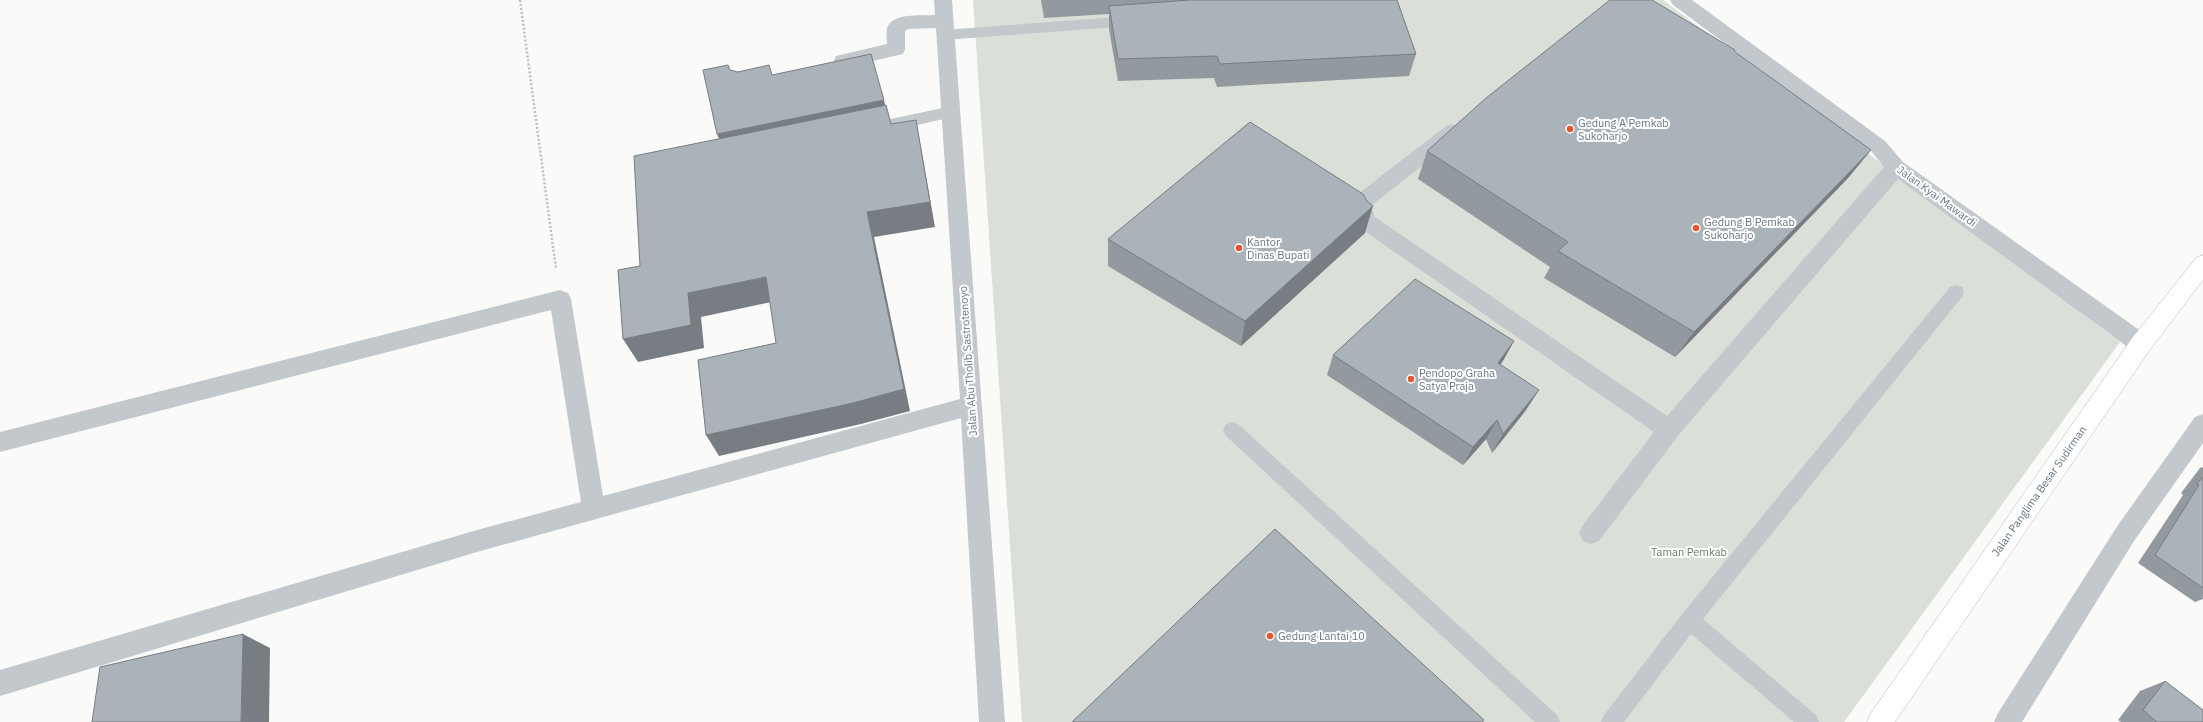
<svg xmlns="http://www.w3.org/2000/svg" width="2203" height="722" font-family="'IBM Plex Sans',sans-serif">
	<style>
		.green { fill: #dadfd7 }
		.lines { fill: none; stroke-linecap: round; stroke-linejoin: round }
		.primary-casing { stroke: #b5babe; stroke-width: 1 }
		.path { stroke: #bbbfc2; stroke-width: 2.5; stroke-dasharray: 2 2; stroke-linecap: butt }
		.lane { fill: #c3c8cc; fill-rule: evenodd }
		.street { fill: #c3c8cc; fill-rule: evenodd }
		.primary { fill: #fff; fill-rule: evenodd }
		.wall { fill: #929a9f }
		.shaded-wall { fill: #777d82 }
		.building { fill: #aab3b9; stroke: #777d82 }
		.poi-dot { fill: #e4572e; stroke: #fff; stroke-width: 1.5 }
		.labels { text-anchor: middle; stroke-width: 4; stroke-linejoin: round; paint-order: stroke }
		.poi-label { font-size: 11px; fill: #657683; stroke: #fff; text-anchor: start }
		.street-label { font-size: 11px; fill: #657683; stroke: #fff }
		.park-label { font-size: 11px; fill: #687a64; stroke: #fff }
	</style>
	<rect width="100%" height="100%" fill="#fafaf8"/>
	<path class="green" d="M973,0H1663L2120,342L1844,722H1022Z"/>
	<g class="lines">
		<defs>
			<path id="primary" d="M2203,255V280L2149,351L1895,722H1867L1871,713L2133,337L2196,258Z"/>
		</defs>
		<use href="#primary" class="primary-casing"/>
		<path class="path" d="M520,0L556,269"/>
		<path class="lane" d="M1131,16L1136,17L1138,21L1136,25L1131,26L944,40L939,39L937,35L939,31L944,30Z
			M952,106L957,108L959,112L957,116L886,132L881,130L878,126L881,122L886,120Z
			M1956,285L1962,287L1964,292L1962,297L1703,619L1816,715L1819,722H1794L1691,634L1624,722H1601L1604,715L1683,613L1950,287Z
			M1232,422L1238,424L1557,715L1560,722H1535L1226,436L1223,430L1226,424Z"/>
		<path class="street" d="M934,0H952L1005,722H979L961,418L477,552L0,696V670L477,530L581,502L551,310L0,452V432L560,290L568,293L571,299L603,496L960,399L936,28L908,29L905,31V49L903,54L843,68L836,66L834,61L836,56L887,44C887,39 886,33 887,28C893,12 921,16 935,15Z
			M1670,0H1692L1885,141L1903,162L2149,337L2152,344L2149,351L2141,353L2133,351L1898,179L1677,437L1599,541L1591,544L1583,541L1579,533L1583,525L1654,432L1360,228L1351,208L1358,194L1446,126L1453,124L1460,126L1463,131L1460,136L1372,205L1371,208L1375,217L1667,416L1884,167L1871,151L1673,5Z
			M2203,414V443L2134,541L2022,722H1994L1998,713L2118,525L2195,417Z"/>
		<use href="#primary" class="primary"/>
	</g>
	<path class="wall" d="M1041,0H1397L1416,54L1409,76L1217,87L1214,78L1118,81L1109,29V14L1044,18Z
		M1735,50L1734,51L1871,150L1848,178L1675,357L1544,278L1550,267L1418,179L1427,151Z
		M1365,233L1241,346L1108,266V239Z
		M1514,341L1500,365L1526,410L1492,453L1486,439L1463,465L1327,375L1333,355Z
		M2203,467V599L2195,602L2138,563L2183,495L2181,493L2200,468Z
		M2165,681L2203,722H2121L2118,720L2140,691Z"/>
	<path class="shaded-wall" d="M884,100L888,118L724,151L717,134Z
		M916,120L935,227L874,237L910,411L861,424L719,456L706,435L853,403L867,212Z
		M1871,150L1848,178L1675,357L1694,332Z
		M1373,206L1365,233L1241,346L1245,321Z
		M766,277L776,301L701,317L704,348L638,362L623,339L688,293Z
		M1514,341L1503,361L1487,383L1498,363Z
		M1539,390L1526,410L1492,453L1503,434Z
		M1497,420L1486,439L1463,465L1473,447Z
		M243,634L270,648L269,722H241Z"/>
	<path class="building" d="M1190,0H1397L1416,54L1220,64L1217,56L1118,59L1109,6Z
		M1610,0H1652L1735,50L1734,51L1871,150L1694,332L1558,251L1568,242L1427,151L1486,98Z
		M871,54L884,100L717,134L703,70L728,65L730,70L738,72L769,65L772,75Z
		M886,105L891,124L916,120L930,202L867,212L904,389L853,403L706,435L698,360L776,343L766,277L688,293L691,325L623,339L618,270L640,266L634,156Z
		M1250,122L1363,194L1367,201L1373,206L1245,321L1108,239Z
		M1415,279L1514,341L1498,363L1539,390L1503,434L1497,420L1473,447L1333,355Z
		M2203,477V588L2155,555L2199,485L2197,484Z
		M1275,529L1484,720L1482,722H1072Z
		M243,634L241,722H92L100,667Z
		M2165,681L2203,710V722H2157L2143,710Z"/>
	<g class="poi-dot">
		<circle cx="1570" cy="129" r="4"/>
		<circle cx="1696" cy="228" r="4"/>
		<circle cx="1239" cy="248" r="4"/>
		<circle cx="1411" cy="379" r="4"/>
		<circle cx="1270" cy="636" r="4"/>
	</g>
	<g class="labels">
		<g class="poi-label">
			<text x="1578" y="127">Gedung A Pemkab<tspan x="1578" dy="13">Sukoharjo</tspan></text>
			<text x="1704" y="226">Gedung B Pemkab<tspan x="1704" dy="13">Sukoharjo</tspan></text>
			<text x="1247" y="246">Kantor<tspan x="1247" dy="13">Dinas Bupati</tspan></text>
			<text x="1419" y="377">Pendopo Graha<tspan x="1419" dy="13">Satya Praja</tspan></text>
			<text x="1278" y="640">Gedung Lantai 10</text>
		</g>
		<g class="street-label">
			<text transform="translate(1937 196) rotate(36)" y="4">Jalan Kyai Mawardi</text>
			<text transform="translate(968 361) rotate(-94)" y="4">Jalan Abu Tholib Sastrotenoyo</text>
			<text transform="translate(2039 491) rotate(-55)" y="4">Jalan Panglima Besar Sudirman</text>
		</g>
		<g class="park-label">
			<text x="1689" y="556">Taman Pemkab</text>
		</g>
	</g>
</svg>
